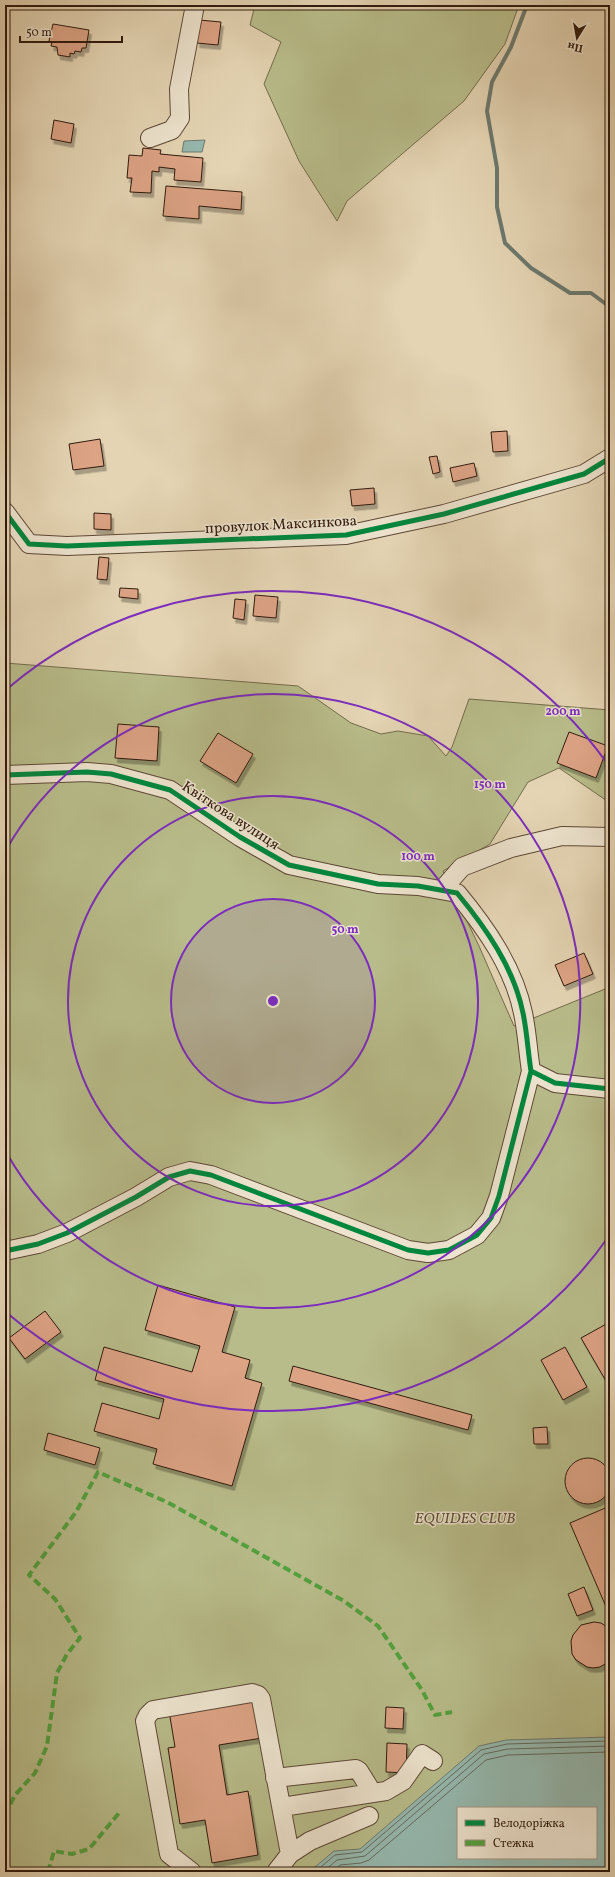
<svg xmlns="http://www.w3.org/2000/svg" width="615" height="1877" font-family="Vollkorn,serif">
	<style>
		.green { fill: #b8bc8a; stroke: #746b4c; fill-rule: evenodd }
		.water { fill: #95b8ae; stroke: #6d796e; fill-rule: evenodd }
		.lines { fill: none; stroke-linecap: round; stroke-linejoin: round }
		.shore { stroke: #62695e; stroke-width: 1 }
		.stream { stroke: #6d796e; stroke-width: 4 }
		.building { fill: #dca385; stroke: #301a0d; filter: url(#shadow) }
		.minor-casing { stroke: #5d4836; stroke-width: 20 }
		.minor { stroke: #ede3ce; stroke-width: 18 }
		.quiet { stroke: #52a13e; stroke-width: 4; stroke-dasharray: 8 4; stroke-linecap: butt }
		.cycleway-casing { stroke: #ede3ce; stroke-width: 8 }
		.cycleway { stroke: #00873e; stroke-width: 5 }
		.ring { fill: none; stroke: #7b2cbf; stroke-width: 2 }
		.labels { text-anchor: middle; stroke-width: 3; stroke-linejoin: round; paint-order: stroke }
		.street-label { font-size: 15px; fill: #301a0d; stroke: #ede3ce }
		.park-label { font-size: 15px; font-style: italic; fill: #594b32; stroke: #ede3ce }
		.centre { fill: #7b2cbf; stroke: #ede3ce; stroke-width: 2 }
		.ring-label { font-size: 12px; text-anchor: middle; font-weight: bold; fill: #7b2cbf; stroke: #ede3ce; stroke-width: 3; stroke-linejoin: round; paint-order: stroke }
	</style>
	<defs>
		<filter id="shadow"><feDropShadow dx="2.5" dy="4.5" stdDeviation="0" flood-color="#0004"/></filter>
	</defs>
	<rect width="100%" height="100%" fill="#e4d4b3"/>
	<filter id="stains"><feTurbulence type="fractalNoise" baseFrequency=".005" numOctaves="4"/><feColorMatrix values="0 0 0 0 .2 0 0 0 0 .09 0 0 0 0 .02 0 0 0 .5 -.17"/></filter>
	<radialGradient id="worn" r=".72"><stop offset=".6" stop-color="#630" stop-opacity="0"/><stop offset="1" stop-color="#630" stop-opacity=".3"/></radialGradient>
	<path class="green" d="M255,5H519L505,44L464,101L347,201L337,221L299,161L264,84L281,42L250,25Z
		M5,663L298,686L351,723L381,734L398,731L428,736L446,756L452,747L469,699L610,710V803L559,768L528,782L490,844L443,871L479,946L514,1026L610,987V1872H5ZM458,1808H596V1858H458Z"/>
	<path class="water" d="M205,140L202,152H182L184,141Z
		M610,1737V1872H309L334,1851L360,1849L479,1746L506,1740ZM458,1808H596V1858H458Z"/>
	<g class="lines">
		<path class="shore" d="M315,1872L335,1855L362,1852L481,1750L507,1744L610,1741
			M323,1872L337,1860L365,1856L484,1754L508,1749L610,1746
			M332,1872L340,1865L361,1863L369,1860L486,1760L508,1755L610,1752"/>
		<path class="stream" d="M527,5L511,47L492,82L487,111L497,168V207L505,243L531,268L570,293H591L610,307"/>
	</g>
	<path class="building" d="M199,20L221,22L218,45L197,43Z
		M53,24L89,30L86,48H82L81,52L75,51L74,54L70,53V57L58,55L57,47L51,46L52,42L49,41Z
		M54,120L74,124L71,143L51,139Z
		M143,148L161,150L160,154L203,158L201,182L174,180L175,169L159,167V172L152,171L151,193L130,192L132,178H127L129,155L142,156Z
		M166,186L242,192L241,210L199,206V219L163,216Z
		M507,431L508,451L493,452L491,432Z
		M100,439L104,466L73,470L69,444Z
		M437,456L440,472L433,474L429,457Z
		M474,463L477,476L453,482L450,468Z
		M374,488L375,504L352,506L350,490Z
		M94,513L111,514V530L94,529Z
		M99,557L109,558L107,580L97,579Z
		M120,588L138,589V599L119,597Z
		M255,595L278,597L276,618L253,616Z
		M235,599L246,600L244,620L233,618Z
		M118,724L159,727L157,761L115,758Z
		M569,732L608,746L596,778L557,763Z
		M218,733L253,754L236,783L200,761Z
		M584,953L593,974L564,986L555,965Z
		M158,1285L235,1307L222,1352L250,1360L245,1378L262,1383L232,1486L153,1464L157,1449L94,1431L102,1403L159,1419L164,1399L95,1380L104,1347L192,1372L200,1346L145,1330Z
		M45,1311L61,1332L25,1359L9,1338Z
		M610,1322V1379L606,1381L581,1338Z
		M565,1347L587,1387L563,1400L541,1360Z
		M293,1366L472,1415L468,1430L289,1381Z
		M547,1427L548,1444H534L533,1428Z
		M48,1433L100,1448L95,1465L44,1450Z
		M565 1481a23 23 0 1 1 46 0a23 23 0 1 1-46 0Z
		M610,1506V1616L570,1523Z
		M584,1587L593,1610L577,1616L568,1594Z
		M594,1622L601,1623L610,1629V1661L600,1667L593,1668L587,1667L576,1660L572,1654L571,1641L573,1635L581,1625Z
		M255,1697L262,1738L219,1745L227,1795L248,1791L258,1855L212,1863L205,1820L180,1824L168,1748L175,1747L169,1711Z
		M386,1707L404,1708L403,1729L385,1728Z
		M387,1743L407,1744L406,1773L386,1772Z"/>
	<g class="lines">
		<defs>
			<path id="minor" d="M150,138L172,130L180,118L179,89L195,5
				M5,512L29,544L67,546L346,535L444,514L584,474L610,458
				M5,775L87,772L111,774L170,790L240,837L289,865L378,884L418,886L457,893C486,928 514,968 523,1013C527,1032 528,1052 531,1071L555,1083L610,1089
				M442,890L462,867L511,848L562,836L610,837
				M5,1251L38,1244L67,1233L136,1197L169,1177L190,1171L211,1175L408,1250L428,1253L449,1250L477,1235L491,1218L499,1196L531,1071
				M275,1778L356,1769L359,1771L372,1792
				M282,1807L386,1791L403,1781L422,1754L433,1761
				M192,1872L169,1854L145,1721L148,1715L153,1710L252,1693L258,1695L261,1699L290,1854
				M276,1872L290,1854L310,1841L369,1816"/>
		</defs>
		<use href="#minor" class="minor-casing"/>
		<use href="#minor" class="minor"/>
		<path class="quiet" d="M5,1815L15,1795L35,1773L47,1746L57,1673L67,1654L80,1638L55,1599L29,1575L76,1512L98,1472L167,1502L344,1601L378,1626L422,1690L435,1715L452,1712
			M48,1872L54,1851L72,1854L89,1849L119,1813"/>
		<defs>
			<path id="cycleway" d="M5,512L29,544L67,546L346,535L444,514L584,474L610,458
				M5,775L87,772L111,774L170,790L240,837L289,865L378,884L418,886L457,893C486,928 514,968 523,1013C527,1032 528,1052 531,1071L555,1083L610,1089
				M5,1251L38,1244L67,1233L136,1197L169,1177L190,1171L211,1175L408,1250L428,1253L449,1250L477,1235L491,1218L499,1196L531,1071"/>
		</defs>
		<use href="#cycleway" class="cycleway-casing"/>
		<use href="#cycleway" class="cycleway"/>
	</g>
	<circle cx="273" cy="1001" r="102" fill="#7b2cbf" fill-opacity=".12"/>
	<g class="ring">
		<circle cx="273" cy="1001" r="102"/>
		<circle cx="273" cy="1001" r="205"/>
		<path d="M6 850A307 307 0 1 1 6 1152"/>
		<path d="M609 1236A410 410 0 0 1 7 1313M7 689A410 410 0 0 1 609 766"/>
	</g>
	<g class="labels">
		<g class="street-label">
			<text transform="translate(281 524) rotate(-3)" y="5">провулок Максинкова</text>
			<text transform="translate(231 815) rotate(33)" y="5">Квіткова вулиця</text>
		</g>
		<g class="park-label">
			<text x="465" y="1523">EQUIDES CLUB</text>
		</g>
	</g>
	<circle cx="273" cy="1001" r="6" class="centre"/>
	<g class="ring-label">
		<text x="563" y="715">200 m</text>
		<text x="490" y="788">150 m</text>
		<text x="418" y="860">100 m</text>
		<text x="345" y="933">50 m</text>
	</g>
	<rect width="615" height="1877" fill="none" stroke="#e4d4b3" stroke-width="20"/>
	<rect x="6" y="6" width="603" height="1865" fill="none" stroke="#301a0d" stroke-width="2"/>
	<rect x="10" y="10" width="595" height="1857" fill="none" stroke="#301a0d"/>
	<rect x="457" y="1807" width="140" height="52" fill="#ede3ce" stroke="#a19381"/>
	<rect x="465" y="1820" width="20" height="6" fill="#00873e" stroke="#a19381"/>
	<text x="493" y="1827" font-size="12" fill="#301a0d">Велодоріжка</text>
	<rect x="465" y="1840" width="20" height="6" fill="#52a13e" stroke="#a19381"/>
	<text x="493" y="1847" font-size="12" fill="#301a0d">Стежка</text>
	<g transform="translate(577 38) rotate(191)" stroke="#ede3ce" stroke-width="3" paint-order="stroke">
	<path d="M0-3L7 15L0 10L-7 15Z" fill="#301a0d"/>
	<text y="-6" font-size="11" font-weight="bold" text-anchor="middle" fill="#301a0d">Пн</text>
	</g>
	<path d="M20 36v6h102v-6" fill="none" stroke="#301a0d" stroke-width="2"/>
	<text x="26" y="36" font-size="12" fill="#301a0d" stroke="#ede3ce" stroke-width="3" paint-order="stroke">50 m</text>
	<rect width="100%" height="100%" filter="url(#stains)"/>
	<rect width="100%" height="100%" fill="url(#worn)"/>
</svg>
